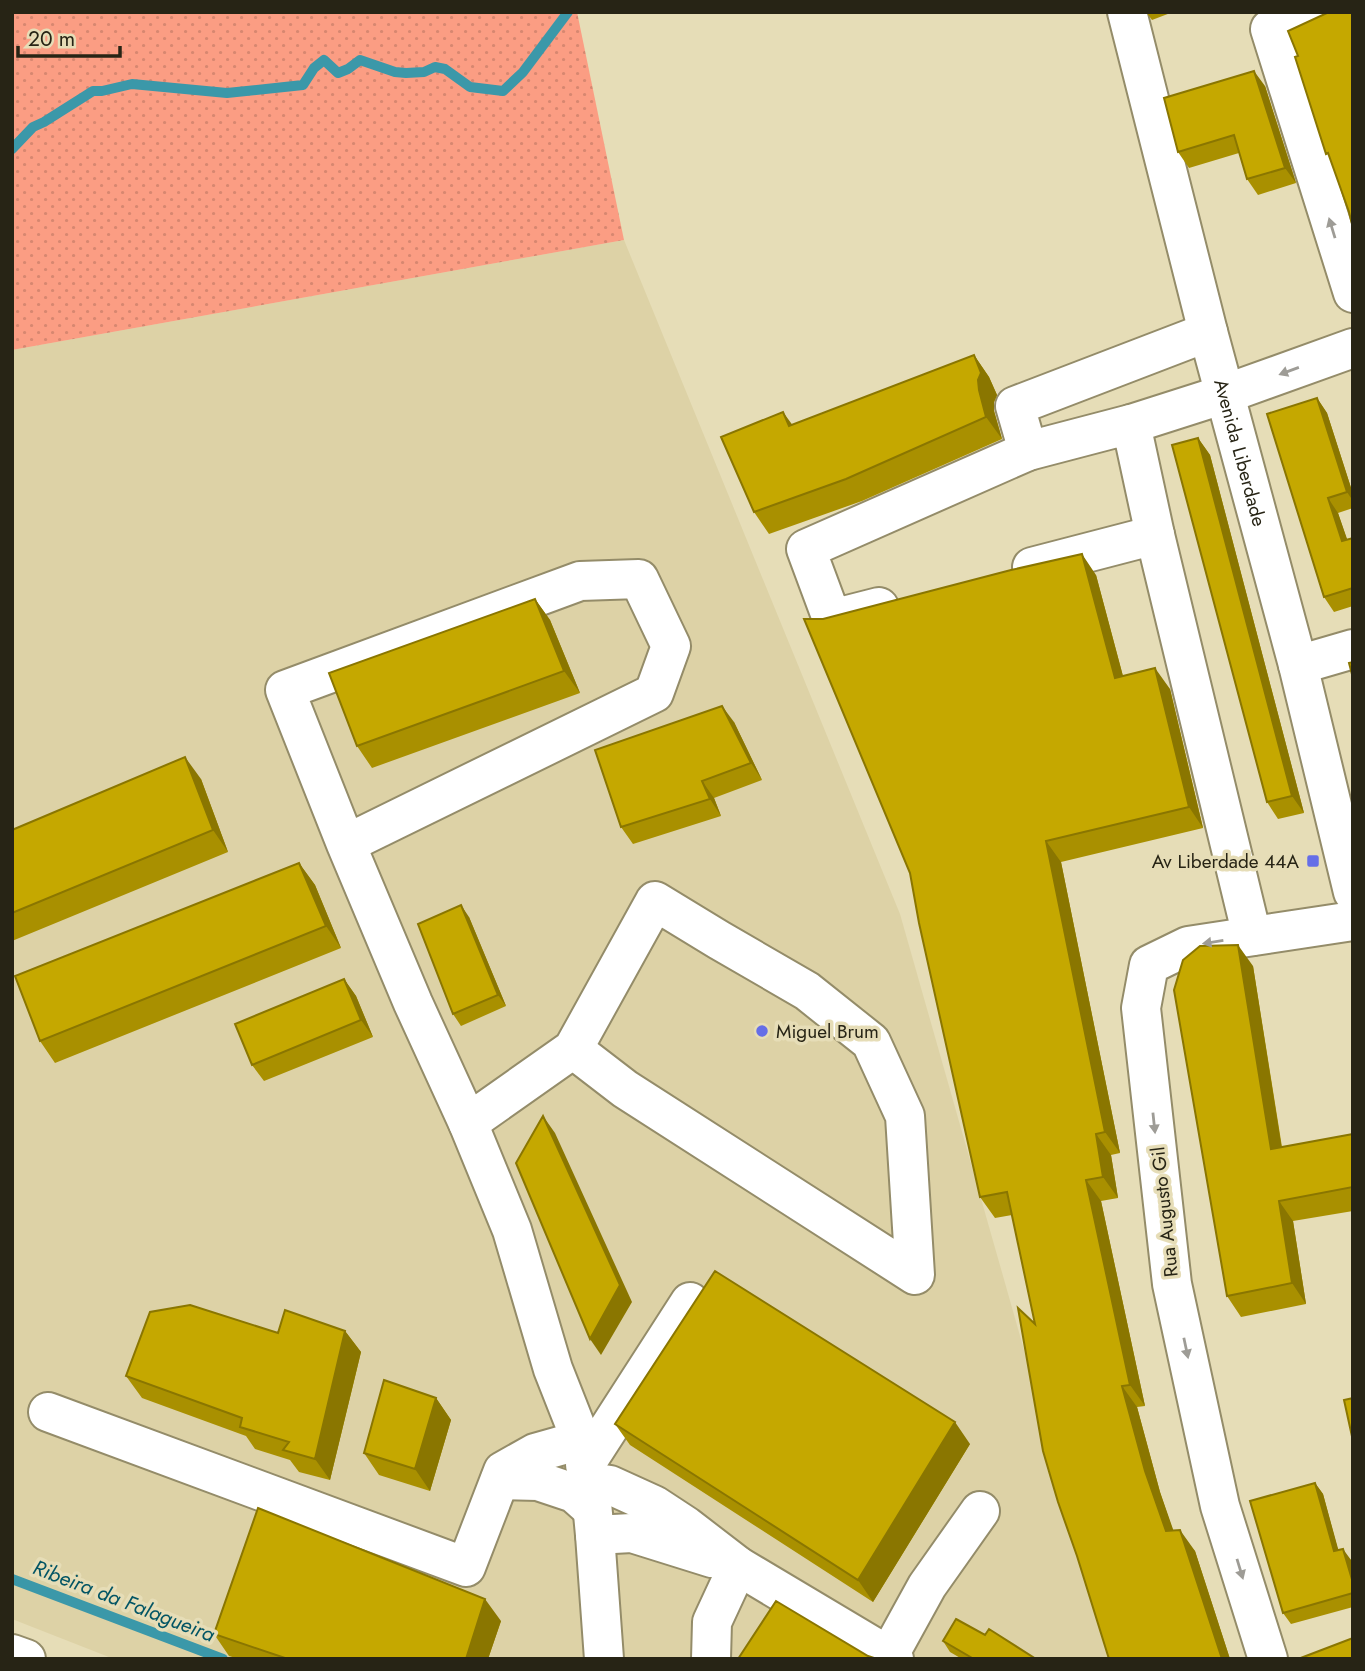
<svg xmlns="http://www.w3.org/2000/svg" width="1365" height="1671" font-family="Jost,sans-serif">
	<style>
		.built { fill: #ddd2a6 }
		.green { fill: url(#green-dots) }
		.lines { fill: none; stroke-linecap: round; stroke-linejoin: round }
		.stream { stroke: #3b98a9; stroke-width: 10 }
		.minor-casing { stroke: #948c69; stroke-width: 42 }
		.minor { stroke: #fff; stroke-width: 38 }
		.wall { fill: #a99000 }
		.shaded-wall { fill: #8a7600 }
		.building { fill: #c5a800; stroke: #8a7600; stroke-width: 2 }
		.oneway { fill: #9e9c96 }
		.poi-dot { fill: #656ee7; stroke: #e6ddb7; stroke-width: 2.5 }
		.labels { text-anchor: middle; stroke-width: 7; stroke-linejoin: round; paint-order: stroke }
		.street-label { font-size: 19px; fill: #272415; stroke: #e6ddb7 }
		.poi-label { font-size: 19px; fill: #272415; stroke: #e6ddb7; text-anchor: end }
		.water-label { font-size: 21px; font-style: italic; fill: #035564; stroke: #e6ddb7 }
	</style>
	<defs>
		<pattern id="green-dots" width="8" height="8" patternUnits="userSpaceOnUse" patternTransform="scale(1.75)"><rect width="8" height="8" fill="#fb9d83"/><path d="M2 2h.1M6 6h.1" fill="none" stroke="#d78770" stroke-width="1.8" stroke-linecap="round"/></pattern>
	</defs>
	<rect width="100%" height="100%" fill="#e6ddb7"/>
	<path class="built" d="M624,240L900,914L1112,1659H114L12,1619V350Z"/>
	<path class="green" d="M12,12H577L624,240L12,350Z"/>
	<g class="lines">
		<path class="stream" d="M12,149L33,127L44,122L93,91H102L132,84L227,93L303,85L314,68L324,60L338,73L348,69L360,60L395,72L406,73L424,72L435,67L445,69L470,87L503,91L523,72L568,12
			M12,1579L223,1659"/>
		<defs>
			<g id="minor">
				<path id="s1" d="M1127,12L1208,332L1298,665L1353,892"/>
				<path d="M1311,12L1270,29L1353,293"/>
				<path d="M1131,424L1225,394L1353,348"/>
				<path d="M1028,451L1015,406L1208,332"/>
				<path d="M1032,567L1155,535"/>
				<path d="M879,607L832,619L806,549L1028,451L1131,424L1155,535L1252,936"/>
				<path d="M1298,665L1353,649"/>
				<path d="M346,844L654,693L671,646L639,579L580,581L285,690L346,844L413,1003L468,1123L512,1230L553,1369L581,1440L590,1482L595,1535L604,1659"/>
				<path d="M468,1123L573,1049L625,1089L915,1275L905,1116L871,1042L807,991L719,940L655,901L573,1049"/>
				<path d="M48,1412L466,1567L503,1471L535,1453L581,1440"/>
				<path d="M585,1465L690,1302"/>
				<path d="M500,1480L538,1481L574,1493L592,1509"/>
				<path d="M590,1482L610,1485L654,1505L686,1526L738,1566L894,1659"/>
				<path d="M595,1535L632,1533L712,1558"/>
				<path d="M12,1654L26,1659"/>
				<path d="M889,1655L927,1586L980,1511"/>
				<path d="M711,1659L712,1622L738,1566"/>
				<path d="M1268,1659L1220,1506L1172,1284L1141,1008L1149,965L1188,946L1353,921"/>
			</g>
		</defs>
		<use href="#minor" class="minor-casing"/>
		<use href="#minor" class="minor"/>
	</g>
	<path class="wall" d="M1146,12H1173L1152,20Z
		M1265,86L1296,183L1258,195L1247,179L1239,153L1189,168L1178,152Z
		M974,355L989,377L997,395L994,402V411L1002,439L862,501L769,534L754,512L792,425Z
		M1317,398L1327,413L1353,494V508L1338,513L1347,540L1353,538V606L1334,612L1324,597Z
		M1198,438L1210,455L1304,813L1278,819L1267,802Z
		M1096,575L1123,676L1170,689L1203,828L1061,862L1120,1153L1111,1155L1118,1198L1101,1201L1145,1406L1137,1407L1160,1492L1173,1531L1195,1551L1230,1659H1109L1035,1324L1012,1215L995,1218L980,1197L910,873L823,619Z
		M535,599L550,620L580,693L372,768L357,746Z
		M734,722L762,780L714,798L721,816L633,844L621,827Z
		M201,779L228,852L12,941V830Z
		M299,863L315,885L341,948L55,1063L40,1041Z
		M469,917L506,1006L461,1026L453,1014Z
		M1253,966L1282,1147L1353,1134V1211L1293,1221L1306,1304L1241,1317L1227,1296Z
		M344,979L356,996L373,1037L264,1081L252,1065Z
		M345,1331L361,1352L330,1480L299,1472L290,1460L255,1449L246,1436L142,1398L126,1376L278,1333Z
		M436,1398L451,1420L430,1491L379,1475L364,1453Z
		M615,1424L970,1444L873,1602L630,1445Z
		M1315,1483L1323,1494L1338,1550L1351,1560L1353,1567V1607L1291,1624L1283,1613Z
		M501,1621L488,1659H239L229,1656L214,1634Z
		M985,1635L1036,1659H962L950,1652L943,1641Z"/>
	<path class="shaded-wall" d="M1254,71L1265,86L1296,183L1285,168Z
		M974,355L989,377L997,395L994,402V411L1002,439L986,417L979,390Z
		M1317,398L1327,413L1353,494V501L1347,492Z
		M783,412L799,434L789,426Z
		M1198,438L1210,455L1304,813L1292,796Z
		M1328,498L1338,513L1353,556L1342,541Z
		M1082,554L1096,575L1129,699L1115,678Z
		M535,599L550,620L580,693L564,671Z
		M1155,668L1170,689L1203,828L1189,807Z
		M722,706L734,722L762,780L751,763Z
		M185,757L201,779L228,852L213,830Z
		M702,781L714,798L721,816L710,799Z
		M1046,841L1061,862L1120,1153L1105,1132Z
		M299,863L315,885L341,948L326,926Z
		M461,905L469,917L506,1006L498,995Z
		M1238,945L1253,966L1285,1169L1271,1149Z
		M344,979L356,996L373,1037L361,1020Z
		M543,1116L555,1133L632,1302L601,1355L590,1339Z
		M1096,1134L1111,1155L1118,1198L1103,1177Z
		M1086,1180L1101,1201L1145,1406L1130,1385Z
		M1279,1201L1293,1221L1306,1304L1292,1283Z
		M345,1331L361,1352L330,1480L315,1459Z
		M1122,1386L1137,1407L1160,1492L1181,1552L1166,1531L1145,1471Z
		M436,1398L451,1420L430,1491L415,1469Z
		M955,1422L970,1444L873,1602L858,1580Z
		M1315,1483L1323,1494L1342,1563L1334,1551Z
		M1180,1530L1195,1551L1230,1659H1222Z
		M1343,1549L1351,1560L1353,1567V1583Z
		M485,1599L501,1621L488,1659H466Z"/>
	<path class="building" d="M1329,12H1353V228L1349,212L1328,153L1326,154L1295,57L1298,56L1288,31Z
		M1254,71L1285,168L1247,179L1234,135L1178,152L1164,98Z
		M974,355L981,373L978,380L979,390L986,417L846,479L754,512L721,437L783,412L789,426Z
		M1317,398L1347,492L1328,498L1342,541L1353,538V588L1324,597L1267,414Z
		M1198,438L1292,796L1267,802L1172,445Z
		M1082,554L1115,678L1155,668L1189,807L1046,841L1105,1132L1096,1134L1103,1177L1086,1180L1130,1385L1122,1386L1145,1471L1166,1531L1180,1530L1222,1659H1109L1077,1556L1058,1502L1043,1451L1018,1308L1035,1324L1007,1192L980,1197L919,923L910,873L804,619H823L1011,570Z
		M535,599L564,671L357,746L329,673Z
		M1353,662V678L1349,663Z
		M722,706L751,763L702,781L710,799L621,827L595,750Z
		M185,757L213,830L12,913V830Z
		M299,863L326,926L40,1041L15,976Z
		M461,905L498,995L453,1014L418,924Z
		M1238,945L1271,1149L1353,1134V1187L1279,1201L1292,1283L1227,1296L1174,990L1183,960L1200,946Z
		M344,979L361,1020L252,1065L235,1024Z
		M543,1116L620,1285L590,1339L516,1163Z
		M715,1271L955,1422L858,1580L615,1424Z
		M190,1305L278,1333L285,1310L345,1331L315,1459L283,1450L289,1442L240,1427L242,1418L126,1376L150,1312Z
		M384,1380L436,1398L415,1469L364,1453Z
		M1353,1398V1441L1344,1400Z
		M1315,1483L1334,1551L1343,1549L1353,1583V1593L1283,1613L1250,1501Z
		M258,1508L485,1599L466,1659H288L214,1634Z
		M776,1601L868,1656L877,1659H738Z
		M956,1619L985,1635L989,1629L1036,1659H971L972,1658L943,1641Z
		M1353,1638V1659H1298Z"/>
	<defs><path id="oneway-solid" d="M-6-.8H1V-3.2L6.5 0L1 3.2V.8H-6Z" transform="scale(1.75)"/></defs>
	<g class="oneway">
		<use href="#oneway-solid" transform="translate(1332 228) rotate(-107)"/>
		<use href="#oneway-solid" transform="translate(1289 371) rotate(160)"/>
		<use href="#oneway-solid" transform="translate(1213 942) rotate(171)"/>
		<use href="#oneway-solid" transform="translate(1154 1123) rotate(84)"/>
		<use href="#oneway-solid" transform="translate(1186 1348) rotate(78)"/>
		<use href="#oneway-solid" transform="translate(1240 1569) rotate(73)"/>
	</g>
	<g class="poi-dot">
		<rect x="1306" y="854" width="14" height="14" rx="3.5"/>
		<circle cx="762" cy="1031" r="7"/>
	</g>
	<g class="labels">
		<g class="street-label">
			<text dy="7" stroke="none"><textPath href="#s1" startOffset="455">Avenida Liberdade</textPath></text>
			<text transform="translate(1164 1212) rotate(-96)" y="7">Rua Augusto Gil</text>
		</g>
		<g class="poi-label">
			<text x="1299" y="868">Av Liberdade 44A</text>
			<text x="776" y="1038" text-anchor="start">Miguel Brum</text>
		</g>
		<g class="water-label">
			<text transform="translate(124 1601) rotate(21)" y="7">Ribeira da Falagueira</text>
		</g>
	</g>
	<rect width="1365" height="1671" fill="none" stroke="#272415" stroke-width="28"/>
	<path d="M18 46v10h102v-10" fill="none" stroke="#272415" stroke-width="3.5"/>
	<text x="28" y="46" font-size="21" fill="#272415" stroke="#e6ddb7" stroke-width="5" paint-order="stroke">20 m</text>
</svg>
